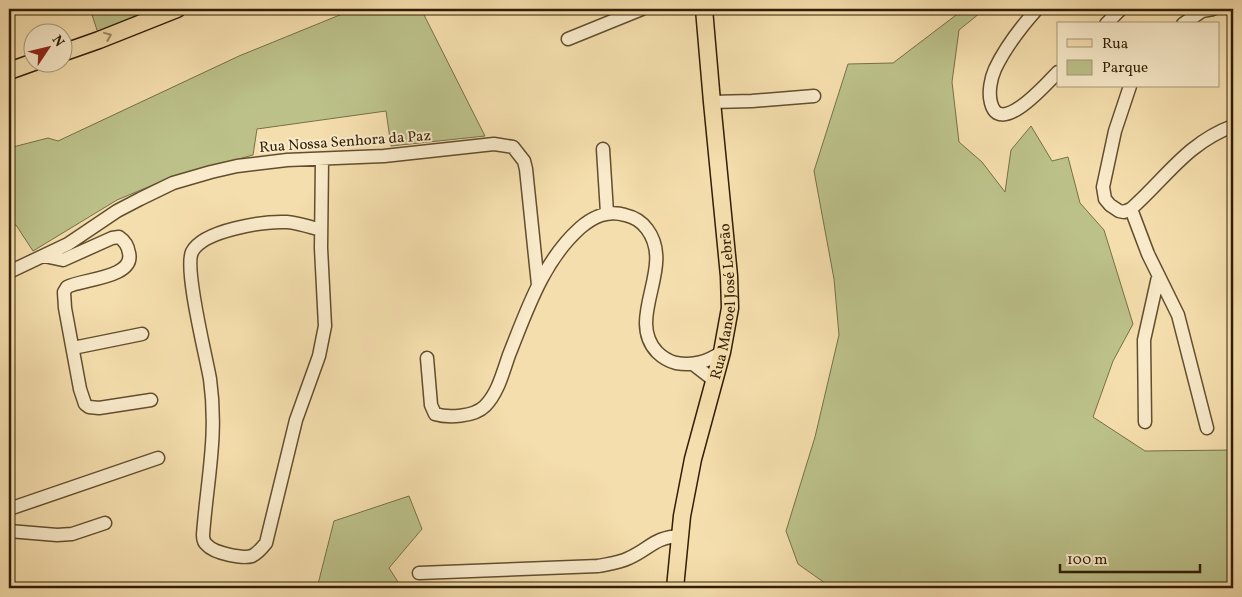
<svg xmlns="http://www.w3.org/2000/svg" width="1242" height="597" font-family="Vollkorn,serif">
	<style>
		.green { fill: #bcc18a; stroke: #767048 }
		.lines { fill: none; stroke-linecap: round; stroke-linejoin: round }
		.minor-casing { stroke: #624e2f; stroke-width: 15 }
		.major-casing { stroke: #311e05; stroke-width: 19 }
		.minor { stroke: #f8eaca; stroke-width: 12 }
		.major { stroke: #f5dead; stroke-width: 16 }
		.oneway { stroke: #9d8861 }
		.labels { text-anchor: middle; stroke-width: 4; stroke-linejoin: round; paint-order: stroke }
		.street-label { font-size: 15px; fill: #311e05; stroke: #f8eaca }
	</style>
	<rect width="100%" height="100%" fill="#f5dead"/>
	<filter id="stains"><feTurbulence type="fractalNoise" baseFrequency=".004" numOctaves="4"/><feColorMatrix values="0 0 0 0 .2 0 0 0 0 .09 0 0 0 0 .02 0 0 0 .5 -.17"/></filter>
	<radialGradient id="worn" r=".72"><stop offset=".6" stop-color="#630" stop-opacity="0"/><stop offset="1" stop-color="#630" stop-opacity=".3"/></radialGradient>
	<path class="green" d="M90,9H166L99,36Z
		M421,9L485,136L391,146L386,111L257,129L253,155L167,179L117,200L33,251L16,225L9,227V148L48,138L58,141L239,56L352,10Z
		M964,9H985L959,30L952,82L959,142L982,162L1005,192L1011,150L1031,126L1052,161L1068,157L1080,203L1104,230L1133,324L1113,361L1093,417L1145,451L1233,450V588H832L798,564L786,531L815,437L839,335L834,279L814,171L848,64L893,63Z
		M409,496L422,529L389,568L402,588H317L334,521Z"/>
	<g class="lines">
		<defs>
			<path id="minor" d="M1037,9C1021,27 1006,46 995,69C991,78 988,92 991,103C1000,138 1048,82 1058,72
				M1106,24L1121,9
				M1183,24L1202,11L1213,9
				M568,39L642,9
				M1130,86L1115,131L1103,187L1105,199L1110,205L1119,211L1124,212L1131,209C1166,178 1187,143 1233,126
				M712,102L752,101L814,96
				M603,149L607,213
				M1131,209L1148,254L1178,315L1207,428
				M321,230C310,227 299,223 287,222C265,221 203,230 192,252C184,269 206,356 210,379C218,436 207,480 203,535C203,538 204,543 207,545C214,553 242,559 252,556C258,553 262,548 266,543L296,420L319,356L325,326L321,248L322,159
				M44,256L63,260L112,238L119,237C125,241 128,246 129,253C135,278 82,279 67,287L64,292L65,308L80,389L85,404L89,407L99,408L151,400
				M9,272L68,244L117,211L140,199L173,183L211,172L237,166L287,160L384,156L494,144L513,147L524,161L526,169L538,285
				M73,348L142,334
				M427,358L431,405L435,414C448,418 474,417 485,406C498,393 503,372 509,355C527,310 543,261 580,228C594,216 608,210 625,215C634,217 642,222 647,229C676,267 625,318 657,352C662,357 668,361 676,363C694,366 707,362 722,352
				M693,364L715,381
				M1145,422L1144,340L1158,277
				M9,509L158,458
				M9,531L57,535L72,534L105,523
				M419,573L598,566C608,564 619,563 629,558C651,548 654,537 681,536"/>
			<g id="major">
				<path d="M62,53L99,40L177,9"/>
				<path d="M9,71L34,62"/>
				<path id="s1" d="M675,588L682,516L693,459L722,352L730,308L729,276L712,102L704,9"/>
			</g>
		</defs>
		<use href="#minor" class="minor-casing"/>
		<use href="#major" class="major-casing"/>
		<use href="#minor" class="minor"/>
		<use href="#major" class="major"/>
	</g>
	<defs><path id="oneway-chevron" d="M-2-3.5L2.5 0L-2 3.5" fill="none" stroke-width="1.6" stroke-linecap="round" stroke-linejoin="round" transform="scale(1.25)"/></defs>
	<use class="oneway" href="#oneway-chevron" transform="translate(108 36) rotate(-22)"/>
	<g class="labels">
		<g class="street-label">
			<text transform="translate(345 141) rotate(-4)" y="5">Rua Nossa Senhora da Paz</text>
			<text dy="5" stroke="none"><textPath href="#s1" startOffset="292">Rua Manoel José Lebrão</textPath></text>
		</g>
	</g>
	<rect width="1242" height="597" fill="none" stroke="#f5dead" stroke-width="30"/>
	<rect x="10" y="10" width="1222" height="577" fill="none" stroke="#311e05" stroke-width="2.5"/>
	<rect x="15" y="15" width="1212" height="567" fill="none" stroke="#311e05"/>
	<rect x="1057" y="22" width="162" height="65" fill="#f8eaca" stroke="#a8987b"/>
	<rect x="1067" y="39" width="25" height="8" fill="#f5dead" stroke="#a8987b"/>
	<text x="1102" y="48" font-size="15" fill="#311e05">Rua</text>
	<rect x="1067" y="60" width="25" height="15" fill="#bcc18a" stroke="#a8987b"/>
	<text x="1102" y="72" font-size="15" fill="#311e05">Parque</text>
	<g transform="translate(48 48) rotate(55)"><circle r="24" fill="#f8eaca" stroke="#a8987b"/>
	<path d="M0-4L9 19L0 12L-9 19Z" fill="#8f2418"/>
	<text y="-8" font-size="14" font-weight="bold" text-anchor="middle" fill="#311e05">N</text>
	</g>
	<path d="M1060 564v8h140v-8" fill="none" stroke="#311e05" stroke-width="2.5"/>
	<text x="1067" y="564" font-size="15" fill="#311e05" stroke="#f8eaca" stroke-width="4" paint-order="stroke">100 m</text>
	<rect width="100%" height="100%" filter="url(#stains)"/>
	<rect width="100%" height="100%" fill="url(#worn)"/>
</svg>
